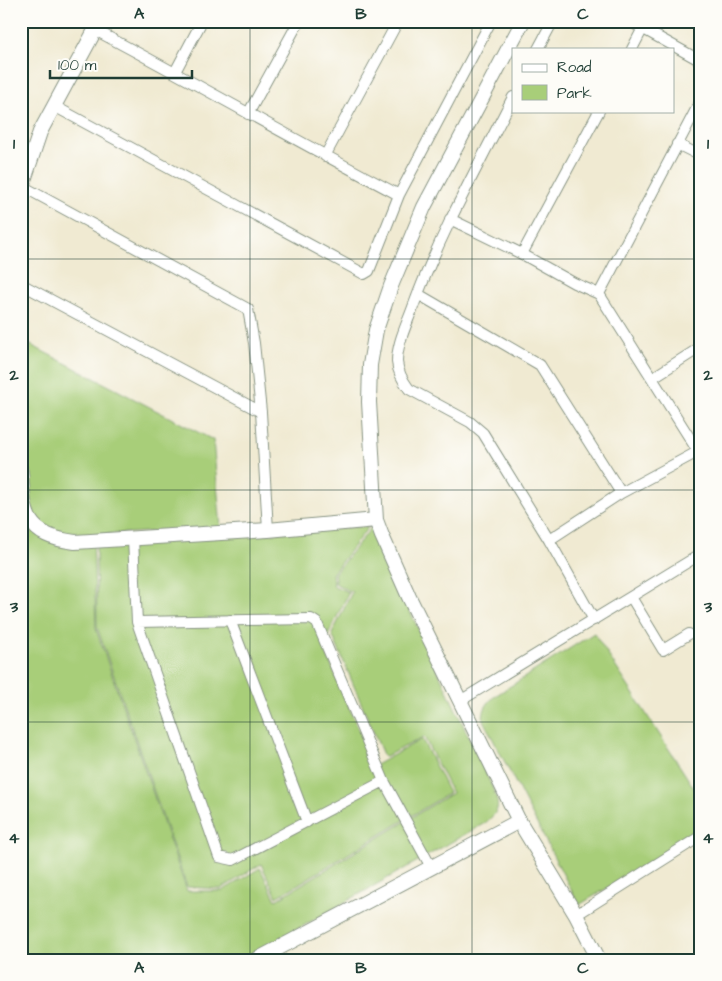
<svg xmlns="http://www.w3.org/2000/svg" width="722" height="981" font-family="'Architects Daughter',sans-serif">
	<style>
		.green { fill: #a8ce79; stroke: #648656 }
		.lines { fill: none; stroke-linecap: round; stroke-linejoin: round }
		.street-casing { stroke: #889483; stroke-width: 12 }
		.secondary-casing { stroke: #889483; stroke-width: 16 }
		.street { stroke: #fff; stroke-width: 10 }
		.secondary { stroke: #fff; stroke-width: 14 }
		.grid { fill: none; stroke: #1f3d34; stroke-width: 1; stroke-opacity: 0.55 }
		.neatline { fill: none; stroke: #1f3d34; stroke-width: 2 }
		.grid-label { font-size: 16px; text-anchor: middle; font-weight: bold; fill: #1f3d34 }
	</style>
	<rect width="100%" height="100%" fill="#fdfcf7"/>
	<filter id="ink" filterUnits="userSpaceOnUse"><feTurbulence type="fractalNoise" baseFrequency=".02" numOctaves="2"/><feDisplacementMap in="SourceGraphic" scale="10" xChannelSelector="R" yChannelSelector="G"/><feConvolveMatrix kernelMatrix="1 2 1 2 8 2 1 2 1" color-interpolation-filters="sRGB"/></filter>
	<filter id="wash" filterUnits="userSpaceOnUse"><feTurbulence type="fractalNoise" baseFrequency=".0096" numOctaves="4" result="noise"/><feDisplacementMap in="SourceGraphic" scale="20" xChannelSelector="R" yChannelSelector="G"/><feGaussianBlur stdDeviation="1.12" result="paint"/><feColorMatrix in="noise" values="0 0 0 0 0 0 0 0 0 0 0 0 0 0 0 0 0 1.4 0 .05"/><feComposite in="paint" operator="in"/></filter>
	<g filter="url(#wash)">
		<rect width="100%" height="100%" fill="#f0ead2"/>
		<path class="green" d="M21,340L213,440L221,528L93,535L96,629L187,891H222L260,868L276,900L452,793L424,737L384,757L332,634L352,592L336,584L334,574L371,528L494,791C500,808 499,811 485,823L273,943L237,960H21V529L33,516L28,503L21,377Z
			M369,526L332,574L334,586L349,592L323,646L374,766L422,739L449,793L277,897L261,864L221,889L187,887L97,627L96,546Z
			M594,633L701,799V832L579,905L483,720C483,709 487,703 495,696Z"/>
	</g>
	<g filter="url(#ink)">
		<g class="lines">
			<defs>
				<path id="street" d="M629,21L701,61
					M95,30C197,84 297,141 399,195
					M538,49L553,21
					M632,49L643,28
					M175,72L202,21
					M513,97C478,166 440,234 413,307C407,324 397,343 397,362C398,373 403,381 409,389L470,422L483,433L549,540L594,620
					M54,106L364,274L369,271L399,195L491,21
					M248,114L299,21
					M677,144L701,156
					M325,156L398,21
					M22,186L248,309L254,343L261,412L268,530
					M450,219L522,254L574,283L599,294L701,456
					M522,254L599,111
					M21,284L261,412
					M418,294L540,365L621,493
					M599,294L701,100
					M652,378L701,347
					M133,539L137,622L219,857L233,860L384,781
					M549,540L621,493L701,450
					M631,597L663,650L689,634
					M230,620L307,822
					M137,622L311,619L317,623L384,781L431,867
					M460,701L701,554
					M576,915L701,836"/>
				<path id="secondary" d="M523,21L424,207L391,286L376,330L370,365L369,402L376,520L382,536L409,597L519,821L576,915L599,960
					M21,189L40,132L100,21
					M21,471C24,514 25,536 75,542L268,530L376,520
					M256,960L519,821"/>
			</defs>
			<use href="#street" class="street-casing"/>
			<use href="#secondary" class="secondary-casing"/>
			<use href="#street" class="street"/>
			<use href="#secondary" class="secondary"/>
		</g>
	</g>
	<path class="grid" d="M250,21V960M472,21V960M21,259H701M21,490H701M21,722H701"/>
	<rect width="722" height="981" fill="none" stroke="#fdfcf7" stroke-width="55"/>
	<rect x="512" y="48" width="162" height="65" fill="#fdfcf7" stroke="#a4b0a9"/>
	<rect x="522" y="64" width="25" height="8" fill="#ffffff" stroke="#a4b0a9"/>
	<text x="557" y="72" font-size="15" fill="#1f3d34">Road</text>
	<rect x="522" y="85" width="25" height="15" fill="#a8ce79" stroke="#a4b0a9"/>
	<text x="557" y="98" font-size="15" fill="#1f3d34">Park</text>
	<path d="M50 70v8h142v-8" fill="none" stroke="#1f3d34" stroke-width="2.5"/>
	<text x="58" y="70" font-size="15" fill="#1f3d34" stroke="#fdfcf7" stroke-width="4" paint-order="stroke">100 m</text>
	<rect x="28" y="28" width="666" height="926" class="neatline"/>
	<g class="grid-label">
		<text x="139" y="19">A</text>
		<text x="361" y="19">B</text>
		<text x="583" y="19">C</text>
		<text x="14" y="149">1</text>
		<text x="708" y="149">1</text>
		<text x="14" y="380">2</text>
		<text x="708" y="380">2</text>
		<text x="14" y="612">3</text>
		<text x="708" y="612">3</text>
		<text x="14" y="843">4</text>
		<text x="708" y="843">4</text>
		<text x="139" y="973">A</text>
		<text x="361" y="973">B</text>
		<text x="583" y="973">C</text>
	</g>
</svg>
